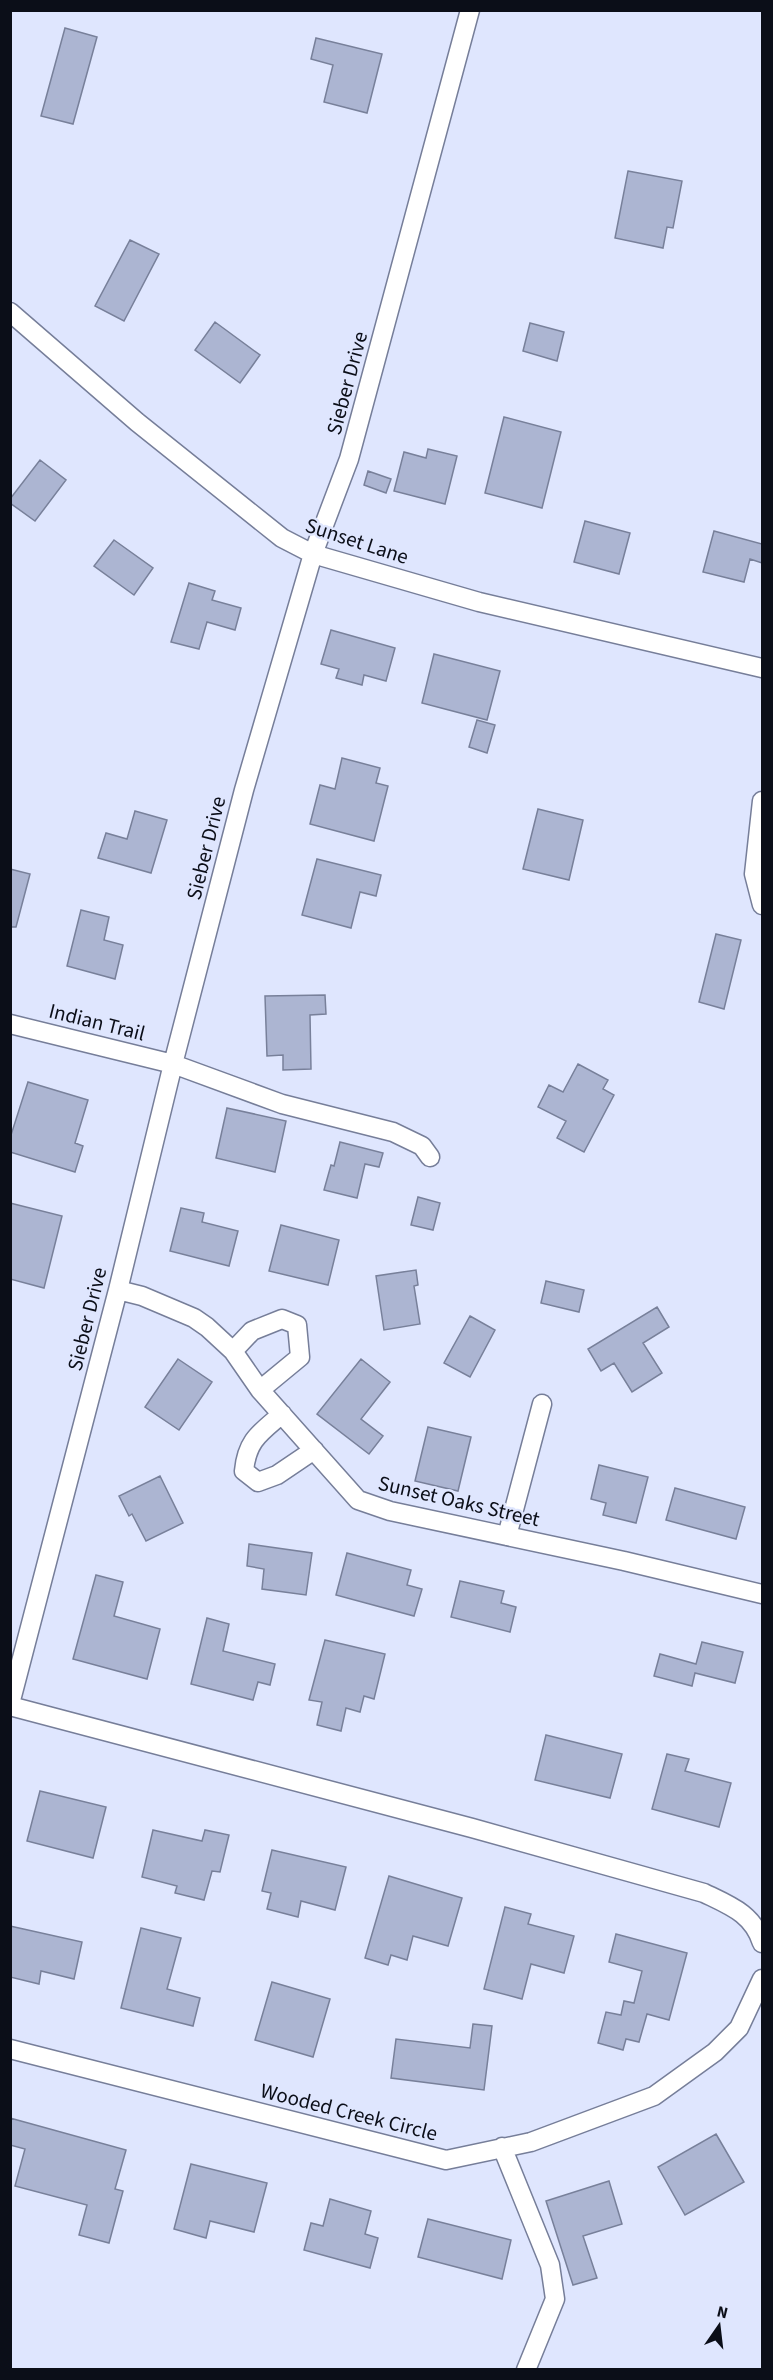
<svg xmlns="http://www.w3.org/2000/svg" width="773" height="2380" font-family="'Source Sans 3',sans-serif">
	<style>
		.building { fill: #acb5d2; stroke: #78809a; stroke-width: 1.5 }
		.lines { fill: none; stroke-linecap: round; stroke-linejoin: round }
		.minor-casing { stroke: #767e99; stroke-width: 21 }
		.minor { stroke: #fff; stroke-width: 18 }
		.labels { text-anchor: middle; stroke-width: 5; stroke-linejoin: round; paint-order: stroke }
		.street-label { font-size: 21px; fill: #0b0e18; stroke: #dfe6fe }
	</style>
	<rect width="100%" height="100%" fill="#dfe6fe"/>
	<path class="building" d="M65,28L97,37L73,124L41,116Z
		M316,38L382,54L367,113L324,102L333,65L311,59Z
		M628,171L682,181L673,228L667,227L663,248L615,238Z
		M130,240L159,254L124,321L95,306Z
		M215,322L260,355L240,383L195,350Z
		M530,323L564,332L557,361L523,351Z
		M504,417L561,432L542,508L485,493Z
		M428,449L457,456L445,504L394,491L404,452L426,458Z
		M40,460L66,480L35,521L10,503V499Z
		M368,471L391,479L386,493L364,485Z
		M585,521L630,533L619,574L574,562Z
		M714,531L762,544V563L750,559L744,582L703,572Z
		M114,540L153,568L134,595L94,566Z
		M189,583L215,591L212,600L241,608L235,630L207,622L199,649L171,642Z
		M331,630L395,648L386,681L364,675L362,685L336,678L339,669L321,664Z
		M434,654L500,671L487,720L422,703Z
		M477,720L495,725L487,753L469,747Z
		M342,758L380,768L376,783L388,786L374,841L310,824L320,785L335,789Z
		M538,809L583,820L569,880L523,869Z
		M135,811L167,820L151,873L98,858L106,833L127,839Z
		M317,859L381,875L376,896L360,892L351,928L302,915Z
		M10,869L30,874L16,927H10Z
		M81,910L109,917L104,940L123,945L115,979L67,966Z
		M716,934L741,940L724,1009L699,1002Z
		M325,995L326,1014L310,1015L311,1069L283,1070V1055L267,1056L265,996Z
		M578,1064L608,1080L603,1089L614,1095L584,1152L557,1138L566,1121L538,1107L549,1085L563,1092Z
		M28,1082L88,1100L75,1143L83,1146L75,1172L10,1152V1138Z
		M227,1108L286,1121L275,1172L216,1158Z
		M340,1142L383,1153L379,1167L365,1164L357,1198L324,1190L331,1165L334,1166Z
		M418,1197L440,1203L433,1230L411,1225Z
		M10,1203L62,1216L44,1288L10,1279Z
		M181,1208L204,1213L202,1222L238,1231L229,1266L170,1251Z
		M281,1225L339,1240L328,1285L269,1271Z
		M416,1270L418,1285L414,1286L420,1324L384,1330L376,1276Z
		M546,1281L584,1290L579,1312L541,1303Z
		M657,1307L669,1327L643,1343L662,1373L632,1392L614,1363L601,1371L588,1349Z
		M470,1316L495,1330L470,1377L444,1363Z
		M178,1359L212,1382L179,1430L145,1407Z
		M361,1359L390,1382L361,1419L383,1436L369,1454L317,1414Z
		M428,1427L471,1437L458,1491L415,1481Z
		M599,1465L648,1477L636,1523L603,1515L606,1503L591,1499Z
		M160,1476L183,1523L146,1541L132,1514L129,1516L119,1496Z
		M675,1488L745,1507L736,1539L666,1520Z
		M249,1544L312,1553L306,1595L262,1589L264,1569L247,1566Z
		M347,1553L411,1570L407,1585L422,1589L414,1616L336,1595Z
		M96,1575L123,1582L114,1616L160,1629L147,1679L73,1659Z
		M460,1581L504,1591L501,1603L516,1607L510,1632L451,1617Z
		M207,1618L229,1624L223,1651L275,1664L270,1685L258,1682L253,1700L191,1684Z
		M325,1640L385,1654L374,1699L364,1696L360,1712L346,1708L341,1731L317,1725L322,1702L309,1700Z
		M702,1642L743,1652L735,1683L695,1673L692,1686L654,1676L660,1654L696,1664Z
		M546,1735L622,1754L610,1798L535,1780Z
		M667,1754L689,1759L685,1771L731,1783L719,1827L652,1809Z
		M40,1791L106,1807L93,1858L27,1841Z
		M153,1830L202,1841L205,1830L229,1835L220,1872L212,1871L204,1900L175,1893L177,1886L142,1877Z
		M272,1850L346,1867L335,1910L301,1901L298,1917L267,1909L271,1893L262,1891Z
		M389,1876L462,1898L448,1946L413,1936L407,1960L391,1955L388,1965L365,1958Z
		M505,1907L531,1914L528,1924L574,1936L564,1973L531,1964L522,1999L484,1989Z
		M10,1926L82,1942L74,1979L41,1971L39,1984L10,1977Z
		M141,1928L181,1938L167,1989L200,1998L193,2026L121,2008Z
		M616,1934L687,1953L669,2020L647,2014L639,2042L626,2039L623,2050L598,2043L606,2012L621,2015L624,2001L634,2003L642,1971L609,1962Z
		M272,1982L330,1999L313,2057L255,2040Z
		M473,2024L492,2026L484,2090L391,2078L396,2039L470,2048Z
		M10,2118L126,2150L115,2189L123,2191L109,2243L79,2235L87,2205L15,2186L25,2149L10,2145Z
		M716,2134L744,2182L685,2215L658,2167Z
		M191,2164L267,2183L254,2232L210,2221L206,2238L174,2229Z
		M609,2181L622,2224L583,2236L597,2278L573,2285L546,2201Z
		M330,2199L371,2211L365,2234L378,2238L370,2268L304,2250L311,2223L323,2226Z
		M428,2219L511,2240L502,2279L418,2257Z"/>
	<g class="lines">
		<defs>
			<path id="minor" d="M10,312L137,422L282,538L313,554L479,602L762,668
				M762,801L754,874L762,905
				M10,1024L173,1064L282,1104L393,1132L422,1146L430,1157
				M118,1290L142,1296L194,1318L207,1327L233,1351L260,1390L358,1500L390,1511L624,1561L762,1594
				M233,1351L252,1331L282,1319L297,1325L300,1357L260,1390
				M282,1414C260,1433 247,1440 244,1471L258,1482L277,1475L314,1450
				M507,1536L542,1404
				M10,1704L118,1290L173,1064L244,790L313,554L349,459L470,10
				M10,1706L472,1828L704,1893C731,1906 753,1914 762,1943
				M10,2049L446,2160L531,2142L654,2096L715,2052L739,2028L762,1979
				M502,2147L550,2265L555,2299L526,2370"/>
		</defs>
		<use href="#minor" class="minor-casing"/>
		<use href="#minor" class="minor"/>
	</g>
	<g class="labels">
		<g class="street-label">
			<text transform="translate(347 383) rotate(-75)" y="7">Sieber Drive</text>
			<text transform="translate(357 541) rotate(18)" y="7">Sunset Lane</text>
			<text transform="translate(206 848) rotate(-76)" y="7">Sieber Drive</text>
			<text transform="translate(97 1022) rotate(14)" y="7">Indian Trail</text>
			<text transform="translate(87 1319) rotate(-76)" y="7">Sieber Drive</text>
			<text transform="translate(459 1501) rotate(13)" y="7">Sunset Oaks Street</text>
			<text transform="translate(349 2112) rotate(14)" y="7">Wooded Creek Circle</text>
		</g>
	</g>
	<rect width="773" height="2380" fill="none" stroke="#0b0e18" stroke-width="24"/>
	<g transform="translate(719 2326) rotate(14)" stroke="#dfe6fe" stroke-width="4.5" paint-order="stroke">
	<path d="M0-4.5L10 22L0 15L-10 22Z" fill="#0b0e18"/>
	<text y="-9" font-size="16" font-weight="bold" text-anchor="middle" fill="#0b0e18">N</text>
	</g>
</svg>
